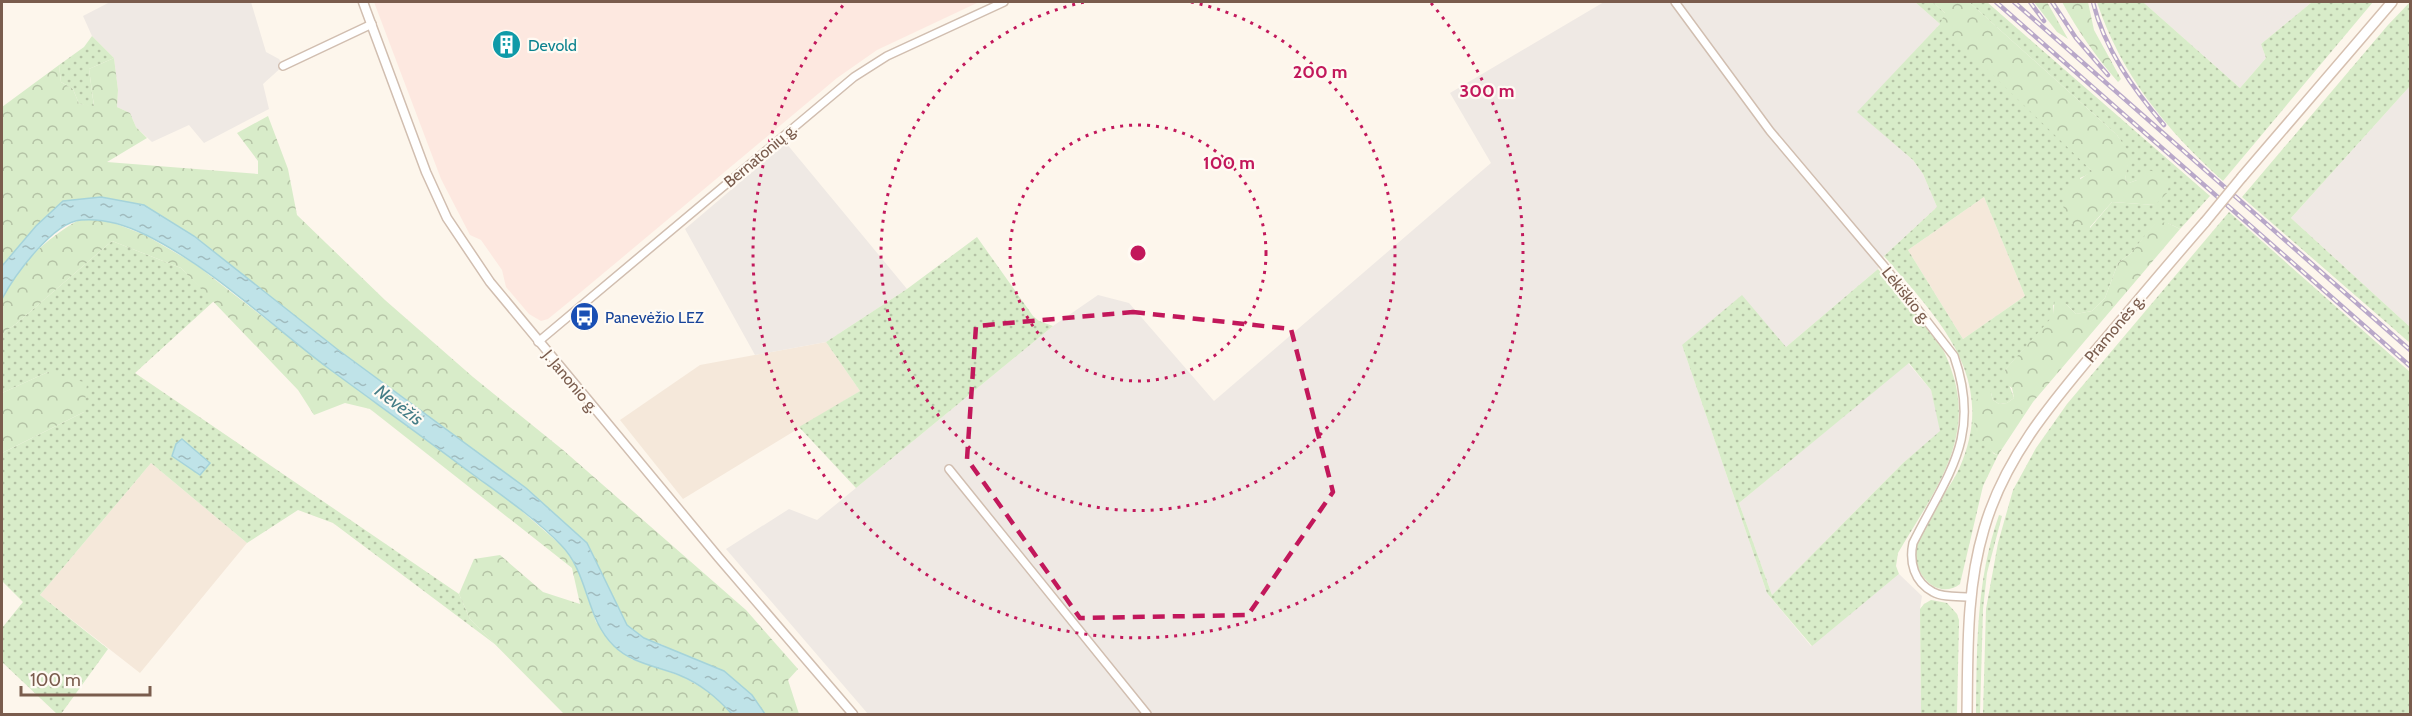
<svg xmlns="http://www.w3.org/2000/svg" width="2412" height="716" font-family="Cabin,sans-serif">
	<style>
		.residential { fill: #f5e8da }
		.commercial { fill: #fde8e0 }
		.industrial { fill: #efe9e4 }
		.grass { fill: url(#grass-dots); fill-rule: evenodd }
		.forest { fill: url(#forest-crowns) }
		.water { fill: url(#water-ripples); stroke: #a5d3da; stroke-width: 1.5 }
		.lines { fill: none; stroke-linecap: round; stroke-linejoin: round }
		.minor-casing { stroke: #d1beb0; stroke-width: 10 }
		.tertiary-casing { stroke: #d1beb0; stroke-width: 11 }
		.secondary-casing { stroke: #d6c0b0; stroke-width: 12 }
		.minor { stroke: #fff; stroke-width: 7 }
		.tertiary { stroke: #fff; stroke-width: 8 }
		.secondary { stroke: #fff; stroke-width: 9 }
		.rail-casing { stroke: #b9a8c9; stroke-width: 4.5 }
		.rail { stroke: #fffaf3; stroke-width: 2; stroke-dasharray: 7; stroke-linecap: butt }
		.secondary-bridge-casing { stroke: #d6c0b0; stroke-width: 12; stroke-linecap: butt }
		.secondary-bridge { stroke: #fff; stroke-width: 9 }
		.marked { fill: none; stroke: #c2185b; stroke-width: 4.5; stroke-dasharray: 12 8; stroke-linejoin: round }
		.ring { fill: none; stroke: #c2185b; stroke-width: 3; stroke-dasharray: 3 6 }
		.labels { text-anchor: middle; stroke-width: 4.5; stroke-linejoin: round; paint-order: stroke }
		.culture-label { font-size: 16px; fill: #0d838f; stroke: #fffaf3; text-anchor: start }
		.street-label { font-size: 16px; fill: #7a5c4d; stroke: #fffaf3 }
		.transit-label { font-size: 16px; fill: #164399; stroke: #fffaf3; text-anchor: start }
		.water-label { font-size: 18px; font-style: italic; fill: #437c86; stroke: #fffaf3 }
		.centre { fill: #c2185b; stroke: #fffaf3; stroke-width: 3 }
		.ring-label { font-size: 18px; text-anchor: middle; font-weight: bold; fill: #c2185b; stroke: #fffaf3; stroke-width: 4.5; stroke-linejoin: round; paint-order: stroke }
	</style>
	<defs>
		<pattern id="grass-dots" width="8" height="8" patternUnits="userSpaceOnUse" patternTransform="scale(1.5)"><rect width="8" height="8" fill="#d8ecc9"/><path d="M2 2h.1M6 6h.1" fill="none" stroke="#b4c2a5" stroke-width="1.8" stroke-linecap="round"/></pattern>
		<pattern id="forest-crowns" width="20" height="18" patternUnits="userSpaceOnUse" patternTransform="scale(1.5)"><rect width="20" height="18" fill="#d8ecc9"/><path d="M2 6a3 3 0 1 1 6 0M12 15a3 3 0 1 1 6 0" fill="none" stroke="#b4c2a5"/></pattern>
		<pattern id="water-ripples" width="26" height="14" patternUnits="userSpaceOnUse" patternTransform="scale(1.5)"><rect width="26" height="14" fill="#bfe3e8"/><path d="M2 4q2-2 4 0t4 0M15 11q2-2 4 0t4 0" fill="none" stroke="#a0bbbe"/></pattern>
	</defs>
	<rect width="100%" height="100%" fill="#fdf6ec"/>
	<path class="residential" d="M1984,197L2025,296L1963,339L1908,250Z
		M826,342L860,391L683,499L620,420L700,365Z
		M151,463L247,543L140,673L40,595Z"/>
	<path class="commercial" d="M374,2H979L877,50L837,78L575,297L548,319L541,321L529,314L506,287L502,270L481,240L470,235L441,179Z"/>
	<path class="industrial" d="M110,2H251L266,52L279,59L283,66L263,84L269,109L204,143L189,125L152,142L136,127L130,113L117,107L118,90L114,58L92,36L83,16Z
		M1604,2H1915L1940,24L1858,112L1913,160L1923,174L1937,207L1884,256L1878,269L1786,347L1682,345L1767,593L1811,646L1899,574L1922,596L1920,609L1921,714H868L726,549L789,509L817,520L1053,326L1098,295L1129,303L1214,401L1491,163L1450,93Z
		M2143,2H2312L2261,44L2266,58L2240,88Z
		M2410,86V327L2291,218Z
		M786,143L907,289L826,342L755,355L685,229Z
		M1908,363L1931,390L1941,431L1903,463L1772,595L1739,503Z"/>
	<path class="grass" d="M1915,2H1933L1945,13L2093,172L2080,178L2090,228L2112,202L2155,205L2137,180L2129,183L2125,180L2129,154L2117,135L1969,2H1987L2210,196L2180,229L2168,223H2156L2130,254L2118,263L2105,298L2092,311L2076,314L2066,304L2053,305L2054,316L2004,371L2014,398L2007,403L1999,404L1993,400L1991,393L1985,442L1994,454L1998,455L1983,486L1960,584C1938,601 1912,574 1916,549C1921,522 1947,494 1959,469C2000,378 1938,319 1884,256L1937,207L1923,174L1913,160L1857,112L1940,24ZM1984,197L2025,296L1963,339L1908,250Z
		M2097,2H2143L2240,88L2266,58L2261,44L2312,2H2373L2223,181C2167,131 2120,73 2097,2Z
		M2410,2V86L2291,218L2410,327V343L2242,197L2388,25Z
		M92,36L114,58L89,69L94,107L79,104L73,89L61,82L59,65L84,47Z
		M2229,212L2410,372V714H1983L1986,609L1998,543L2013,490L2036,448L2067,404Z
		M977,237L1033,316L1039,321L1053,326L856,488L799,427L860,391L826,342L907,289Z
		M112,241L181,268L214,301L135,373L459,594L470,619L496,645L333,523L298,510L247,543L151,463L40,595L108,649L61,714H57L2,662V628L23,602L2,581V453L84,412L48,372L2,393V334L17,323Z
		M1878,269C1896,291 1917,312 1934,335C1942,346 1948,359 1952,372C1976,441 1931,496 1898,553L1896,566L1899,574L1812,646L1767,593L1682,345L1742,295L1786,347ZM1909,363L1931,390L1940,431L1903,463L1772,595L1739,503Z
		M1999,515L2002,516L1987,573L1983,609L1980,714H1976C1977,646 1976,580 1999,515Z
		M1931,600L1947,603L1957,614L1959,620L1957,714H1921L1920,609L1924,604Z"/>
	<path class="forest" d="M1933,2H1969L2117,135L2130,154L2125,180L2129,183L2137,180L2147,170L2161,173L2170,183L2167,193L2155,205L2112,202L2089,228L2075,226C2050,198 2068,188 2092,171L1940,24L1945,13Z
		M2034,2H2047L2068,39L2057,32Z
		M2062,2H2088L2094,30L2121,79L2118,82C2096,57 2078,31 2062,2Z
		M114,58L118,90L117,107L130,113L136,127L147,138L107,162L258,174V161L237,133L268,116L288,169L297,215L385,300L473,377L563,450L746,610L798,669L788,680L799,714H765L752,695L663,645L644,638L627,625L587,543L526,488L337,349L194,236L144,205L101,197L36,226L2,266V107L59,65L61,82L73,89L79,104L94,106L89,69Z
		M79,220H106L145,235L195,264L326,366L516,506L562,546L577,566L596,622L631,659L681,676L713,694L732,714H564L470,619L459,594L474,559L500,555L543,592L580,604L572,568L370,409L345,403L314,415L298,390L181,268L112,241L17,323L2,334C2,323 0,311 2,300C7,272 54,233 79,220Z
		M2156,222L2168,223L2180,229L2033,402L1998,455C1990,453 1988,443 1978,440L1974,431L1975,402L1984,390H1990L1993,400L1999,404L2007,403L2014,398L2012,388L2003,381L2004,371L2053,316L2055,298L2066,304L2076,314L2092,311L2105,298L2118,263L2130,254Z
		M48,372L87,383L84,412L2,453V393Z"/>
	<path class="water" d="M101,197L144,205L194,236L337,349L526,488L587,543L627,625L644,638L724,671L752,695L765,714H732C716,697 701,684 679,675C656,666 631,663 614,646C585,618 589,573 561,545C536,519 504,497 475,476C426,439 377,404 328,368C268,323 213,268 146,235C126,225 103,218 81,220C53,222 14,276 2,299V266L36,226L63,201Z
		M182,439L210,463L200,475L172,456L176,444Z"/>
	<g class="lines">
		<defs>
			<path id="minor" d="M1675,2L1770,131L1884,266L1954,356C1982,437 1948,473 1913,543C1909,562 1914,582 1933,592C1943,598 1960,596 1971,597
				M283,66L372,24
				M538,342L854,77L887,56L1004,2
				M949,469L1147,714"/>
			<path id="tertiary" d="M363,2L426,172L447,218L490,282L719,558L853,714"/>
			<path id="secondary" d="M2242,177L2392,2
				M1967,714C1968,653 1966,589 1984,529C2005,456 2054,400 2102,343C2136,303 2170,262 2205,222"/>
		</defs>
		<use href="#minor" class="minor-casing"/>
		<use href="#tertiary" class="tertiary-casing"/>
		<use href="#secondary" class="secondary-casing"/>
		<use href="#minor" class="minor"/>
		<use href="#tertiary" class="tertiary"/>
		<use href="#secondary" class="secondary"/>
		<defs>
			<path id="rail" d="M1996,2L2410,366
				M2014,2L2410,350
				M2030,2L2044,21
				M2052,2L2076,38L2108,75
				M2093,2C2104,48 2133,89 2164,125"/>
		</defs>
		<use href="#rail" class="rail-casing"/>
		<use href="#rail" class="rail"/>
		<defs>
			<path id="secondary-bridge" d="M2205,222L2242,177"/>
		</defs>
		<use href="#secondary-bridge" class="secondary-bridge-casing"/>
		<use href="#secondary-bridge" class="secondary-bridge"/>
	</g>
	<path class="marked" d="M1133,312L1291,329L1333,492L1248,615L1080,618L967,459L976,326Z"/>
	<g class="ring">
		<circle cx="1138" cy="253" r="128"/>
		<path d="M1191 2A257 257 0 1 1 1085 2"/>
		<path d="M1431 3A385 385 0 1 1 845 3"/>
	</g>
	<defs>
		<symbol id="building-disc" viewBox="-11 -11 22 22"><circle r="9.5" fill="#0f9aa8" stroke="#fffaf3"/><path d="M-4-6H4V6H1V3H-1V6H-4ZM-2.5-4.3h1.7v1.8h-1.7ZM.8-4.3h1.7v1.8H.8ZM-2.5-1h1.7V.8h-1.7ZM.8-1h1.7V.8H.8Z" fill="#fff"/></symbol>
		<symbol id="bus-disc" viewBox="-11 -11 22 22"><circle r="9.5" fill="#1a4fb4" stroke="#fffaf3"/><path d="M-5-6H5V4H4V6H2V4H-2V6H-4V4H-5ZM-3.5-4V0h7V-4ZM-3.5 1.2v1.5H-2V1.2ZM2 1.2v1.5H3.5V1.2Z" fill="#fff"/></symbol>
	</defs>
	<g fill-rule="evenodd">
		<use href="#building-disc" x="490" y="28" width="33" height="33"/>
		<use href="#bus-disc" x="568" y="300" width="33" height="33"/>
	</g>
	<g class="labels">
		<g class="culture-label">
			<text x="528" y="51">Devold</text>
		</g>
		<g class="street-label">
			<text transform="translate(760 155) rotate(-40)" y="6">Bernatonių g.</text>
			<text transform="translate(1907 295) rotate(51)" y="6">Lėkiškio g.</text>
			<text transform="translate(2114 328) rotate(-50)" y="6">Pramonės g.</text>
			<text transform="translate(571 381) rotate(50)" y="6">J. Janonio g.</text>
		</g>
		<g class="transit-label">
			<text x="605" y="323">Panevėžio LEZ</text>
		</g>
		<g class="water-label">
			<text transform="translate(399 405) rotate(37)" y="6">Nevėžis</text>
		</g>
	</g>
	<circle cx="1138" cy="253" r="9" class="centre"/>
	<g class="ring-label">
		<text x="1320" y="78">200 m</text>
		<text x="1487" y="97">300 m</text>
		<text x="1229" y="169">100 m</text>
	</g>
	<rect width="2412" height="716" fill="none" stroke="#7a5c4d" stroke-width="6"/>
	<path d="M21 686v9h129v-9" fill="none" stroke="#7a5c4d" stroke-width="3"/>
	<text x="30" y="686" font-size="18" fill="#7a5c4d" stroke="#fffaf3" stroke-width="4.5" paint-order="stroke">100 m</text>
</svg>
